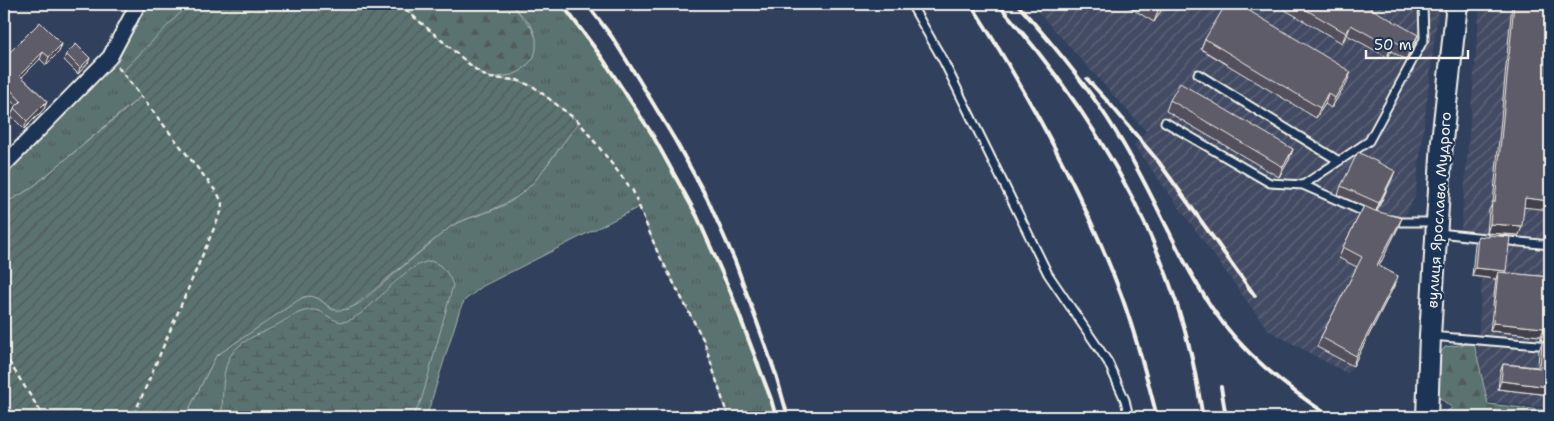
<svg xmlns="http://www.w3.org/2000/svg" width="1554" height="421" font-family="'Shantell Sans',sans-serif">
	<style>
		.industrial { fill: url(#industrial-furrows) }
		.grass { fill: url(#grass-tufts); stroke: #a7b2ac }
		.forest { fill: url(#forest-firs); stroke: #a7b2ac }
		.wetland { fill: url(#wetland-marsh); stroke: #a7b2ac }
		.garden { fill: url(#garden-furrows); stroke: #a7b2ac }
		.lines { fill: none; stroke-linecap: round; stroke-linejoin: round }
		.lane-casing { stroke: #f4f1e8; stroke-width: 11 }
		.street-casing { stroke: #f4f1e8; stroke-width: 18 }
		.secondary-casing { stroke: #f4f1e8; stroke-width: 24 }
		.path { stroke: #f4f1e8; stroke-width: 2.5; stroke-dasharray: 5 4; stroke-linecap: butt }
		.lane { stroke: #1d3557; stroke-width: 7 }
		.street { stroke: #1d3557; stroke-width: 14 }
		.secondary { stroke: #1d3557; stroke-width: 20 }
		.rail { stroke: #f4f1e8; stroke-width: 4 }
		.wall { fill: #524f5c; stroke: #f4f1e8 }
		.shaded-wall { fill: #42404b; stroke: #f4f1e8 }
		.building { fill: #5f5c6b; stroke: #f4f1e8 }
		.labels { text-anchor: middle; stroke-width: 5; stroke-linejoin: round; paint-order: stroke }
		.street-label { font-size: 15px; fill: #f4f1e8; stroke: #1d3557 }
	</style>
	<defs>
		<pattern id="industrial-furrows" width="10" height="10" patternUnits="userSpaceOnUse" patternTransform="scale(1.25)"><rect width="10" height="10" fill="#434c64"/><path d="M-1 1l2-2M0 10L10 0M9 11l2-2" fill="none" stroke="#5f667a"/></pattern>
		<pattern id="grass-tufts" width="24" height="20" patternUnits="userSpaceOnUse" patternTransform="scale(1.25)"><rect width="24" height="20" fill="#5a7370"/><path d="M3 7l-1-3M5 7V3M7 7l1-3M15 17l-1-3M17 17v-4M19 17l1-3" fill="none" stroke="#515b59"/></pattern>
		<pattern id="forest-firs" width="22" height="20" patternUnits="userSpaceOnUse" patternTransform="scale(1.25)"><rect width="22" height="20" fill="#5a7370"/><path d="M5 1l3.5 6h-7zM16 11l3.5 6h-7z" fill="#515b59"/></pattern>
		<pattern id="wetland-marsh" width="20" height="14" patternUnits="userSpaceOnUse" patternTransform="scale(1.25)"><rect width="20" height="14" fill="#5a7370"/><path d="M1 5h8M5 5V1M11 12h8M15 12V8" fill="none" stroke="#515b59"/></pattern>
		<pattern id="garden-furrows" width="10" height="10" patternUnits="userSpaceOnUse" patternTransform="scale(1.25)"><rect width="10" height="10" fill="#5a7370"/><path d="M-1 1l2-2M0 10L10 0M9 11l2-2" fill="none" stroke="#515b59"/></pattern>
	</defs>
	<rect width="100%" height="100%" fill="#31415d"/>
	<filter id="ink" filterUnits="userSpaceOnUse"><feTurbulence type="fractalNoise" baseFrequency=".02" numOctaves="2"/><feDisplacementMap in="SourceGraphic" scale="10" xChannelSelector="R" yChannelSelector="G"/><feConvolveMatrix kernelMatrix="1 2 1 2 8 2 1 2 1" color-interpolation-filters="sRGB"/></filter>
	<g filter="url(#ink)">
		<path class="industrial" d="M1031,4H1439L1415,196L1374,276L1394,286L1348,374L1268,330L1134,145L1146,131Z
			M1480,4H1550V408L1475,400L1482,278L1472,276L1475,244L1460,242Z"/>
		<path class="grass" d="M138,4H187L141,96L30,189L4,204V165L110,57Z
			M511,4H562C642,106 705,220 750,342C759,367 769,392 776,417H728L704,341L657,251L639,207L483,286L465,300L460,309L428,412L424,417H185L216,356L296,301C314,291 318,298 332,310L348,309L360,303L451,226C469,217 490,213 508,203C535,187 559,148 578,122L534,87L517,80L490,78C500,77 512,76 520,71C535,62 540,42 532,27C527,19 517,11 511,4Z"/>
		<path class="forest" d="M399,4H511L531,27L536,38V49L534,58L521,71L512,75L490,78L471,67Z
			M1474,343L1488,404L1550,411V417H1439L1452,408L1439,397L1433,363L1445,347Z"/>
		<path class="wetland" d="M431,261C443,265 449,274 453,285L422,398L413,417H221C225,394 218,363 239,346C248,338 261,333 272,328C283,322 297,311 310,310C327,308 333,329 352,319C377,306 403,264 431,261Z"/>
		<path class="garden" d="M187,4H399L481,74C498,82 517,78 534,87L579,122L534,182C507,210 483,210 451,226L354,306C324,321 328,291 303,297L216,356L185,417H4V204L30,189L141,97L122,72L184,9Z"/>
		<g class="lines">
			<defs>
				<path id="lane" d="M911,4L944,62L1048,274L1108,362L1125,400L1129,417
					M1198,74L1339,161
					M1165,122L1270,183L1303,185L1369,214
					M1303,185L1369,141L1424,39L1423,4
					M1392,220L1401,222H1436
					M1439,233L1485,238
					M1501,240L1550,245
					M1431,336L1550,346"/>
				<path id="street" d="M4,165L110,57L138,4"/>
				<path id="secondary" d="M1427,417L1430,336L1442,141L1457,4"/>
			</defs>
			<use href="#lane" class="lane-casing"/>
			<use href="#street" class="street-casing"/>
			<use href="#secondary" class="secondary-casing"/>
			<path class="path" d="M399,4L481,74L490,78L517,80L534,87L579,122L598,146L633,191L657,251L704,341L728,417
				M118,67L218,194L222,203L221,212L133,417
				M4,354L44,417"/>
			<use href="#lane" class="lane"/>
			<use href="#street" class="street"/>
			<use href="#secondary" class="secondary"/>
			<path class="rail" d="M562,4L603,59L652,134L697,216L731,293L771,399L776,417
				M587,4L612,37L639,80L675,140L707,198L735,261L776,375L788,417
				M971,4C1030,97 1084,194 1122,297C1136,337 1147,377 1157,417
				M998,4C1087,105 1159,222 1191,354C1196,375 1199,396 1203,417
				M1017,4C1053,44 1088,86 1116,132C1152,189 1175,253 1212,308C1242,353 1287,388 1331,417
				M1087,79L1110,104L1158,161L1255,296
				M1221,387L1226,417"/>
		</g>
		<path class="wall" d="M1124,4H1165L1154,22Z
			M1275,4H1366L1365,5L1414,45L1406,60L1391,51L1387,57L1347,35L1342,43Z
			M1512,4H1550L1524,207L1519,235L1487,233L1489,210L1493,202Z
			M1205,39L1347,82L1331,108L1325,104L1316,118L1201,49Z
			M62,44L59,52L46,65L40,59L22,77L47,101L44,109L24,129L11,116L14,108L16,106L4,93V58Z
			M66,54L90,58L88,63L78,74L64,60Z
			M1170,100L1293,149L1289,160L1279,177L1166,111Z
			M1392,179L1377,211L1398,228L1379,266L1398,276L1394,286L1353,366L1317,347L1321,337L1357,267L1339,258L1343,247L1364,206L1338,195L1341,186Z
			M1478,236L1506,273L1550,277V341L1541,340V336L1490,331L1496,279L1472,276L1475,244Z
			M1542,342L1550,343V395L1498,389L1500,372L1503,364L1538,367L1539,350Z"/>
		<path class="shaded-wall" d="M1162,4H1165L1154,22L1158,11Z
			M1351,25L1347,35L1342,43L1346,33Z
			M1418,35L1414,45L1406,60L1410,49Z
			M1394,41L1391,51L1387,57L1391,47Z
			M62,44L59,52L46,65L49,57Z
			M43,52L40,59L17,82L20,75Z
			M90,58L88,63L78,74L80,68Z
			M1351,72L1347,82L1331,108L1335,98Z
			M1328,93L1325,104L1316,118L1320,108Z
			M47,101L44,109L24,129L27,121Z
			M1293,149L1289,160L1279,177L1283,167Z
			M1395,171L1392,179L1376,211L1379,203Z
			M1525,198L1550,201V210L1522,207Z
			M1402,218L1398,228L1374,276L1377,265Z
			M1490,224L1522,226L1519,235L1487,233Z
			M1475,268L1506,271L1503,280L1498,272L1496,279L1472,276Z
			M1398,276L1394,286L1353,366L1356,356Z
			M1493,323L1544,328L1541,336L1490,331Z
			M1544,332L1550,333V341L1541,340Z
			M1501,381L1550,387V395L1498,389Z"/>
		<path class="building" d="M1145,4H1162L1158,11Z
			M1226,4H1238L1351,72L1335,98L1328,93L1320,108L1205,39Z
			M1296,4H1363L1418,35L1410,49L1394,41L1391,47L1351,25L1346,33Z
			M1514,4H1550V201L1525,198L1522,226L1490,224L1492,202H1495Z
			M40,22L62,44L49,57L43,52L20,75L47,101L27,121L14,108L21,101L4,83V58Z
			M76,44L90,58L80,68L66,54Z
			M1180,83L1293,149L1283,167L1170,100Z
			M1358,152L1395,171L1379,203L1341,186Z
			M1364,206L1375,211L1402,218L1377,265L1398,276L1356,356L1321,337L1362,257L1343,247Z
			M1489,235L1510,237L1506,271L1475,268L1478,236L1489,237Z
			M1498,272L1550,277V333L1544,332V328L1493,323Z
			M1542,342L1550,343V387L1501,381L1503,364L1540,368Z"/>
	</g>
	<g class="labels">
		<g class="street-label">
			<text transform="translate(1439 210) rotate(-86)" y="5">вулиця Ярослава Мудрого</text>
		</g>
	</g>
	<rect width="1554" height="421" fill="none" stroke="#1d3557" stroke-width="20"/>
	<rect x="10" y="10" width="1534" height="401" fill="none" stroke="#f4f1e8" stroke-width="2" filter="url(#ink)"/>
	<path d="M1366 50v8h102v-8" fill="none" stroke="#f4f1e8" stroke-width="2.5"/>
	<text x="1374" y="50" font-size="15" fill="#f4f1e8" stroke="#1d3557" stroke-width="4" paint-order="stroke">50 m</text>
</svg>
